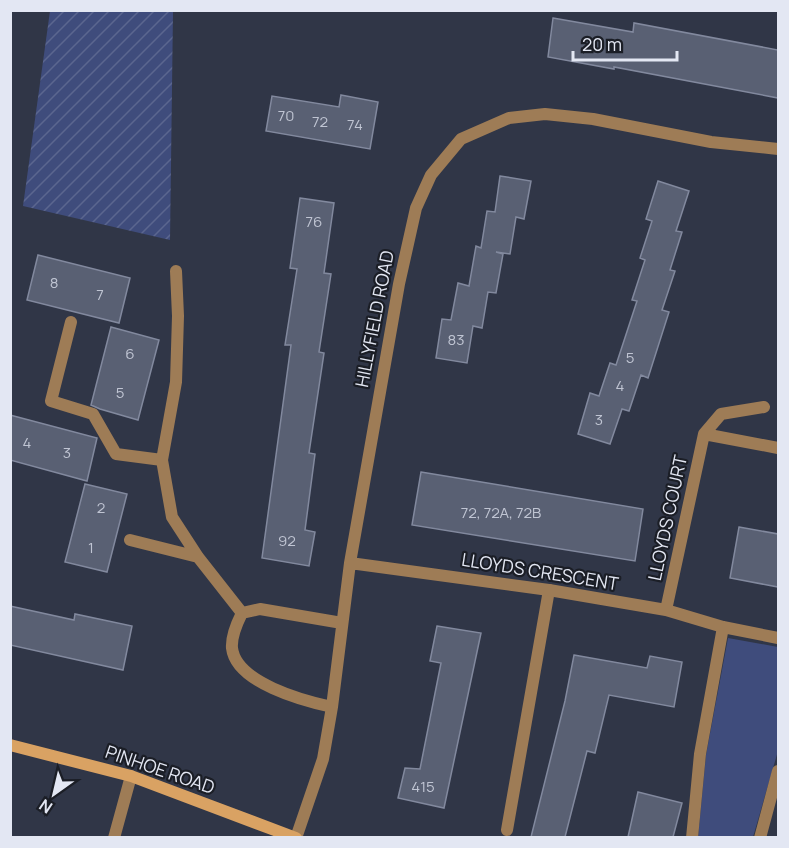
<svg xmlns="http://www.w3.org/2000/svg" width="789" height="848" font-family="Manrope,sans-serif">
	<style>
		.park { fill: #3f4c7c }
		.garden { fill: url(#garden-furrows) }
		.building { fill: #596073; stroke: #82899e; stroke-width: 1.5 }
		.lines { fill: none; stroke-linecap: round; stroke-linejoin: round }
		.lane { stroke: #9e7c56; stroke-width: 12 }
		.street { stroke: #9e7c56; stroke-width: 12 }
		.secondary { stroke: #d9a263; stroke-width: 12 }
		.labels { text-anchor: middle; stroke-width: 4.5; stroke-linejoin: round; paint-order: stroke }
		.number-label { font-size: 15px; fill: #c0c5d3 }
		.street-label { font-size: 18px; fill: #e3e7f3; stroke: #1b1e26 }
	</style>
	<defs>
		<pattern id="garden-furrows" width="10" height="10" patternUnits="userSpaceOnUse" patternTransform="scale(1.5)"><rect width="10" height="10" fill="#3f4c7c"/><path d="M-1 1l2-2M0 10L10 0M9 11l2-2" fill="none" stroke="#5b668f"/></pattern>
	</defs>
	<rect width="100%" height="100%" fill="#303647"/>
	<path class="park" d="M728,638L778,647V751L753,837L698,838L706,755Z"/>
	<path class="garden" d="M50,11H173L170,240L23,206Z"/>
	<path class="building" d="M553,18L633,32L634,23L778,50V98L614,67V69L548,57Z
		M341,95L378,102L370,149L266,131L272,96L339,107Z
		M500,176L531,181L524,219L516,217L510,254L496,252L503,254L496,293L488,292L482,328L473,326L467,363L436,358L442,319L451,320L458,283L469,286L476,246L481,248L487,211L495,212Z
		M658,181L689,191L676,231L682,232L670,270L675,271L662,310L669,312L648,378L641,375L629,411L622,409L610,444L578,434L590,393L599,396L610,363L616,365L637,301L632,300L645,260L640,258L652,221L646,219Z
		M300,198L334,203L324,273L331,274L319,352L324,353L309,453L315,454L305,530L315,532L309,566L262,558L291,345H285L297,269L290,268Z
		M38,255L130,278L119,323L27,300Z
		M111,327L159,340L138,420L100,409L91,405Z
		M10,415L97,438L87,481L10,460Z
		M421,472L643,509L635,561L412,525Z
		M85,484L127,494L107,572L65,562Z
		M739,527L778,534V587L730,578Z
		M10,606L74,620L75,614L132,626L123,670L10,645Z
		M437,626L481,633L444,808L398,798L405,768L420,769L441,663L430,661Z
		M574,655L647,668L650,656L682,662L674,707L609,695L595,753L587,751L565,837H531L565,701Z
		M638,792L682,803L673,837H628Z"/>
	<g class="lines">
		<path class="lane" d="M507,830L549,590
			M114,838L131,776"/>
		<path class="street" d="M176,271L178,316L176,382L162,460L172,517L198,557L242,613L260,609L342,623
			M71,322L51,401L93,414L116,454L162,460
			M704,434L778,448
			M130,540L198,557
			M350,563L549,590L666,610L723,627L778,638
			M666,610L704,434L721,414L764,407
			M242,613C237,623 231,636 232,648C236,683 304,701 332,707
			M296,838L323,759L332,707L350,563L399,284L416,208L431,175L461,139L509,118L545,114L593,119L711,142L778,149
			M692,838L700,754L723,627
			M760,838L778,771"/>
		<path class="secondary" d="M10,745L131,776L296,838"/>
	</g>
	<g class="labels">
		<g class="number-label">
			<text x="286" y="121">70</text>
			<text x="320" y="127">72</text>
			<text x="355" y="130">74</text>
			<text x="314" y="227">76</text>
			<text x="54" y="288">8</text>
			<text x="100" y="300">7</text>
			<text x="456" y="345">83</text>
			<text x="130" y="359">6</text>
			<text x="630" y="363">5</text>
			<text x="620" y="391">4</text>
			<text x="120" y="398">5</text>
			<text x="599" y="425">3</text>
			<text x="27" y="448">4</text>
			<text x="67" y="458">3</text>
			<text x="101" y="513">2</text>
			<text x="501" y="518">72, 72A, 72B</text>
			<text x="287" y="546">92</text>
			<text x="91" y="553">1</text>
			<text x="423" y="792">415</text>
		</g>
		<g class="street-label">
			<text transform="translate(375 319) rotate(-79)" y="6">HILLYFIELD ROAD</text>
			<text transform="translate(668 518) rotate(-78)" y="6">LLOYDS COURT</text>
			<text transform="translate(540 572) rotate(9)" y="6">LLOYDS CRESCENT</text>
			<text transform="translate(160 770) rotate(19)" y="6">PINHOE ROAD</text>
		</g>
	</g>
	<rect width="789" height="848" fill="none" stroke="#e3e7f3" stroke-width="24"/>
	<g transform="translate(54 794) rotate(214)" stroke="#1b1e26" stroke-width="4.5" paint-order="stroke">
	<path d="M0-4.5L10 22L0 15L-10 22Z" fill="#e3e7f3"/>
	<text y="-9" font-size="16" font-weight="bold" text-anchor="middle" fill="#e3e7f3">N</text>
	</g>
	<path d="M573 51v9h104v-9" fill="none" stroke="#e3e7f3" stroke-width="3"/>
	<text x="582" y="51" font-size="18" fill="#e3e7f3" stroke="#1b1e26" stroke-width="4.5" paint-order="stroke">20 m</text>
</svg>
